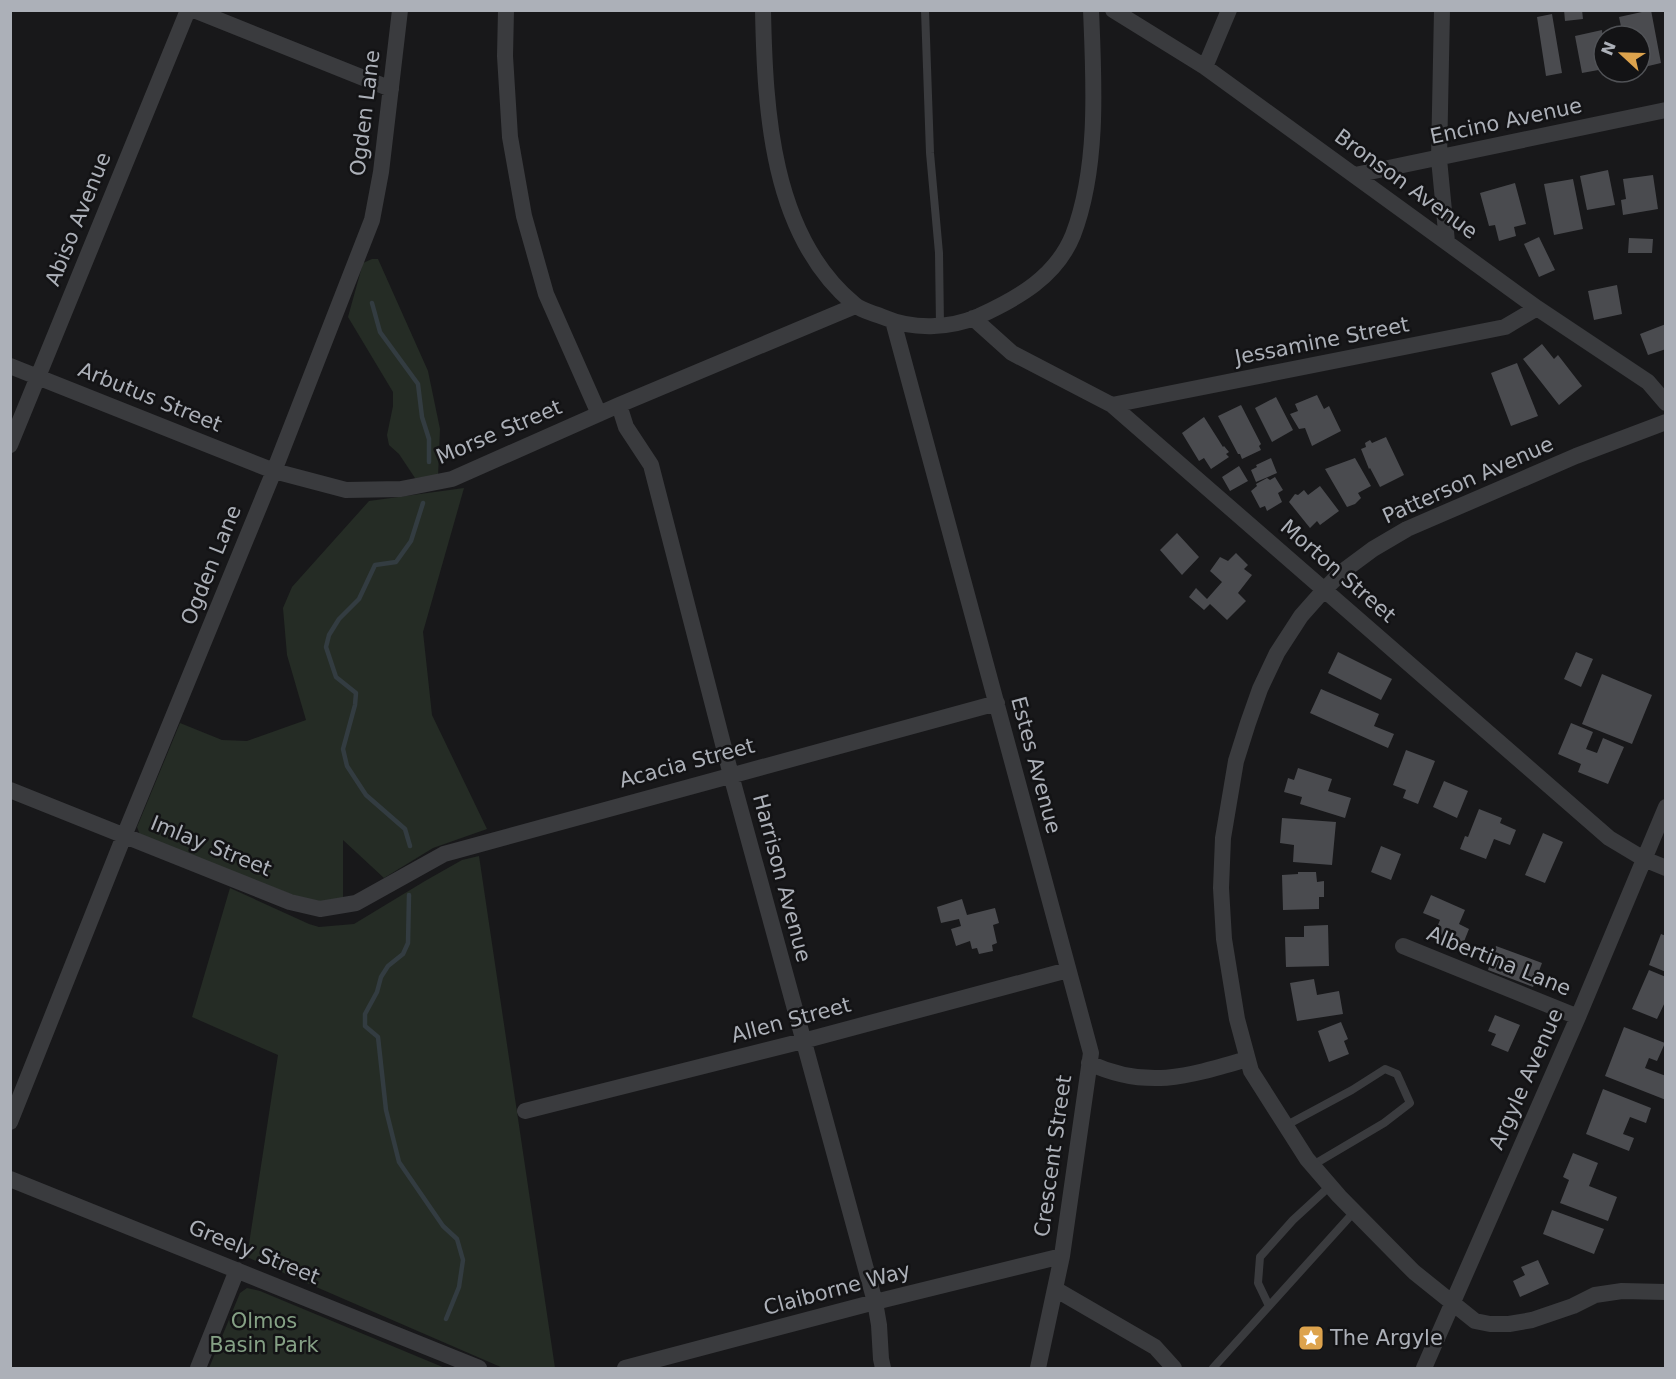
<svg xmlns="http://www.w3.org/2000/svg" width="1676" height="1379" font-family="'DejaVu Sans',sans-serif">
	<style>
		.green { fill: #252c25 }
		.lines { fill: none; stroke-linecap: round; stroke-linejoin: round }
		.stream { stroke: #333c41; stroke-width: 4.5 }
		.building { fill: #4a4b4f }
		.lane { stroke: #3a3b3e; stroke-width: 8 }
		.street { stroke: #3a3b3e; stroke-width: 16 }
		.labels { text-anchor: middle; stroke-width: 5; stroke-linejoin: round; paint-order: stroke }
		.street-label { font-size: 21px; fill: #acb0b8; stroke: #131315 }
		.park-label { font-size: 21px; fill: #85a185; stroke: #131315 }
		.poi-label { font-size: 21px; fill: #acb0b8; stroke: #131315; text-anchor: start }
	</style>
	<rect width="100%" height="100%" fill="#18181a"/>
	<path class="green" d="M372,259H378L428,371L440,429L438,477L415,478L399,454L389,445L387,435L393,406V392L348,317L363,263Z
		M464,488L423,632L432,715L487,829L433,848L384,878L343,840V900L320,902L293,895L140,835L137,827L180,723L222,740L247,741L306,720L287,655L283,608L292,587L369,501Z
		M479,856L555,1368H503L247,1257L278,1055L192,1017L230,888L309,924L319,927L354,924L425,881L462,860Z
		M247,1288L260,1291L445,1368H209L240,1293Z"/>
	<g class="lines">
		<path class="stream" d="M372,303L380,332L418,384L422,417L429,439V462
			M410,846L405,829L366,795L347,766L343,749L355,705L356,693L336,677L326,647L329,635L339,619L359,599L375,565L396,562L411,541L423,503
			M409,895L408,943L403,954L388,966L381,977L377,992L365,1014V1026L378,1037L386,1110L399,1162L443,1226L457,1239L463,1260L459,1287L446,1319"/>
	</g>
	<path class="building" d="M1564,10H1582L1583,19L1565,21Z
		M1651,10L1661,63L1640,68V36H1623L1619,17Z
		M1552,14L1562,73L1546,76L1537,17Z
		M1602,30L1604,69L1582,73L1575,36Z
		M1608,170L1615,205L1587,210L1580,176Z
		M1653,175L1658,209L1623,215L1621,200L1626,199L1623,179Z
		M1573,179L1583,229L1554,235L1544,184Z
		M1515,183L1526,224L1514,227L1516,236L1499,241L1495,225L1489,226L1480,193Z
		M1539,237L1555,270L1539,277L1524,244Z
		M1629,238L1653,239L1652,253H1628Z
		M1617,285L1622,314L1594,320L1588,291Z
		M1666,324V349L1648,355L1640,334Z
		M1542,344L1554,359L1558,355L1582,386L1559,405L1523,359Z
		M1517,363L1538,416L1511,426L1491,373Z
		M1317,395L1324,409L1329,406L1341,431L1312,446L1305,428L1299,429L1290,414L1298,411L1295,404Z
		M1276,397L1293,430L1272,442L1255,408Z
		M1241,405L1261,444L1259,446L1261,450L1242,459L1240,454H1238L1218,416Z
		M1204,417L1223,447L1224,446L1229,452L1226,454L1229,457L1211,469L1204,458L1199,461L1182,433Z
		M1386,437L1404,475L1380,487L1370,468L1369,469L1361,449L1366,447L1365,443L1370,440L1372,443Z
		M1271,458L1277,473L1256,482L1251,470L1257,467L1256,465Z
		M1355,458L1371,486L1358,493L1361,498L1355,504L1347,507L1325,469Z
		M1239,466L1248,481L1230,491L1222,477Z
		M1275,477L1283,490L1278,493L1282,502L1267,511L1265,506L1260,508L1251,491L1257,486L1256,484L1267,478L1270,480Z
		M1320,486L1339,511L1320,525L1317,521L1310,528L1289,502L1295,494L1298,495L1304,490L1308,495Z
		M1177,533L1199,557L1182,575L1160,550Z
		M1236,553L1248,565L1244,569L1252,575L1238,593L1246,601L1227,620L1210,604L1204,610L1189,597L1196,588L1207,599L1222,582L1210,571L1220,557L1228,561Z
		M1338,652L1392,679L1381,700L1328,673Z
		M1576,652L1593,659L1581,687L1564,679Z
		M1602,674L1652,695L1632,744L1582,724Z
		M1321,689L1379,714L1374,726L1394,734L1388,748L1310,713Z
		M1571,723L1593,732L1586,749L1597,753L1603,738L1624,747L1608,784L1578,772L1581,764L1558,754Z
		M1406,750L1435,761L1418,804L1403,798L1406,790L1393,785Z
		M1298,768L1332,779L1328,791L1351,798L1345,818L1300,804L1302,797L1284,792L1288,778L1294,780Z
		M1444,781L1468,791L1457,818L1433,807Z
		M1479,809L1502,818L1500,823L1516,830L1510,845L1494,839L1486,859L1460,849L1465,836L1468,837Z
		M1282,818L1336,822L1332,865L1293,862L1294,845L1280,843Z
		M1543,833L1563,842L1545,883L1525,875Z
		M1381,846L1401,854L1391,880L1371,872Z
		M1298,872H1316L1317,882L1324,881V897H1319V909L1283,910L1282,875L1298,874Z
		M1431,895L1465,910L1459,924L1469,929L1463,944L1435,932L1440,920L1423,913Z
		M962,899L967,915L995,908L999,923L993,925L997,943L992,945L993,951L979,954L977,948L972,949L970,941L956,946L951,929L961,926L959,919L941,923L937,907Z
		M1328,925L1329,966L1286,967L1285,937H1304V926Z
		M1661,934L1666,936V972L1649,965Z
		M1496,946L1542,963L1533,987L1488,970Z
		M1649,970L1666,977V1000L1657,1019L1632,1009Z
		M1314,979L1317,995L1339,991L1343,1014L1297,1021L1290,983Z
		M1495,1015L1520,1025L1508,1052L1491,1045L1496,1034L1488,1031Z
		M1341,1022L1348,1039L1344,1041L1349,1054L1329,1062L1318,1031Z
		M1624,1027L1665,1043L1657,1061L1649,1058L1645,1068L1666,1076V1100L1605,1076Z
		M1603,1089L1651,1108L1646,1123L1630,1117L1623,1134L1634,1138L1629,1151L1586,1134Z
		M1573,1153L1598,1163L1589,1186L1617,1197L1608,1221L1560,1203L1569,1180L1563,1177Z
		M1552,1210L1604,1229L1594,1254L1543,1234Z
		M1538,1260L1549,1284L1520,1297L1513,1281L1525,1275L1521,1267Z"/>
	<g class="lines">
		<path class="lane" d="M925,10L930,153L939,253L940,326
			M1285,1126L1352,1090L1385,1069L1397,1074L1410,1103L1384,1123L1313,1165
			M1269,1306L1258,1283L1260,1257L1293,1220L1330,1186
			M1213,1368L1354,1212"/>
		<path class="street" d="M194,10L391,89
			M506,10L505,56L510,137L524,216L546,294L599,414
			M763,10C765,110 771,235 854,304C861,311 874,313 883,317C913,330 949,329 979,316C1018,298 1056,277 1073,235C1099,167 1094,82 1091,10
			M1113,10L1205,67L1537,308L1648,382L1666,403
			M1442,10L1439,159L1447,242
			M1205,67L1229,10
			M1355,175L1666,110
			M973,318L1012,353L1112,405L1609,838L1644,859L1666,868
			M893,321L1091,1053L1062,1256L1038,1368
			M10,366L274,471L346,490L401,489L452,479L619,405L855,306
			M619,405L626,427L651,465L731,775L875,1302L879,1325L881,1359L883,1368
			M1112,405L1505,327L1537,308
			M1666,422L1576,456L1407,529L1373,549L1342,572L1324,590L1301,616L1277,653L1260,689L1248,723L1236,761L1223,838L1221,888L1224,939L1237,1019L1251,1071L1307,1159L1339,1196L1414,1272L1475,1321L1490,1324H1509L1532,1320L1573,1306L1595,1295L1622,1291L1666,1292
			M10,445L188,10
			M10,790L290,902L320,909L356,903L444,854L997,703
			M1403,946L1578,1017
			M1089,1063C1147,1090 1190,1076 1247,1059
			M525,1111L803,1041L1068,970
			M10,1122L124,836L274,471L372,220L381,172L400,10
			M10,1179L479,1368
			M1055,1289L1155,1347L1174,1368
			M198,1368L237,1270
			M625,1368L875,1302L1062,1256
			M1424,1368L1578,1017L1666,807"/>
	</g>
	<defs>
		<symbol id="sight-square" viewBox="-11 -11 22 22"><rect x="-9" y="-9" width="18" height="18" rx="4" fill="#dda34d" stroke="#131315"/><path d="M0-6L1.8-2.2L6-1.7L2.9 1.2L3.7 5.4L0 3.3L-3.7 5.4L-2.9 1.2L-6-1.7L-1.8-2.2Z" fill="#fff"/></symbol>
	</defs>
	<g fill-rule="evenodd">
		<use href="#sight-square" x="1296" y="1323" width="30" height="30"/>
	</g>
	<g class="labels">
		<g class="street-label">
			<text transform="translate(365 113) rotate(-83)" y="7">Ogden Lane</text>
			<text transform="translate(1506 121) rotate(-12)" y="7">Encino Avenue</text>
			<text transform="translate(1406 184) rotate(36)" y="7">Bronson Avenue</text>
			<text transform="translate(78 219) rotate(-68)" y="7">Abiso Avenue</text>
			<text transform="translate(1322 341) rotate(-11)" y="7">Jessamine Street</text>
			<text transform="translate(150 397) rotate(22)" y="7">Arbutus Street</text>
			<text transform="translate(499 432) rotate(-23)" y="7">Morse Street</text>
			<text transform="translate(1468 480) rotate(-24)" y="7">Patterson Avenue</text>
			<text transform="translate(211 565) rotate(-68)" y="7">Ogden Lane</text>
			<text transform="translate(1338 571) rotate(41)" y="7">Morton Street</text>
			<text transform="translate(687 763) rotate(-15)" y="7">Acacia Street</text>
			<text transform="translate(1036 765) rotate(75)" y="7">Estes Avenue</text>
			<text transform="translate(211 846) rotate(22)" y="7">Imlay Street</text>
			<text transform="translate(782 878) rotate(75)" y="7">Harrison Avenue</text>
			<text transform="translate(1499 961) rotate(22)" y="7">Albertina Lane</text>
			<text transform="translate(791 1020) rotate(-15)" y="7">Allen Street</text>
			<text transform="translate(1526 1079) rotate(-66)" y="7">Argyle Avenue</text>
			<text transform="translate(1053 1156) rotate(-82)" y="7">Crescent Street</text>
			<text transform="translate(254 1252) rotate(22)" y="7">Greely Street</text>
			<text transform="translate(837 1289) rotate(-15)" y="7">Claiborne Way</text>
		</g>
		<g class="park-label">
			<text x="264" y="1328">Olmos<tspan x="264" dy="24">Basin Park</tspan></text>
		</g>
		<g class="poi-label">
			<text x="1330" y="1345">The Argyle</text>
		</g>
	</g>
	<rect width="1676" height="1379" fill="none" stroke="#acb0b8" stroke-width="24"/>
	<g transform="translate(1622 54) rotate(292)"><circle r="28" fill="#131315" stroke="#505256" stroke-width="1.5"/>
	<path d="M0-4.5L10 22L0 15L-10 22Z" fill="#dda34d"/>
	<text y="-9" font-size="16" font-weight="bold" text-anchor="middle" fill="#acb0b8">N</text>
	</g>
</svg>
